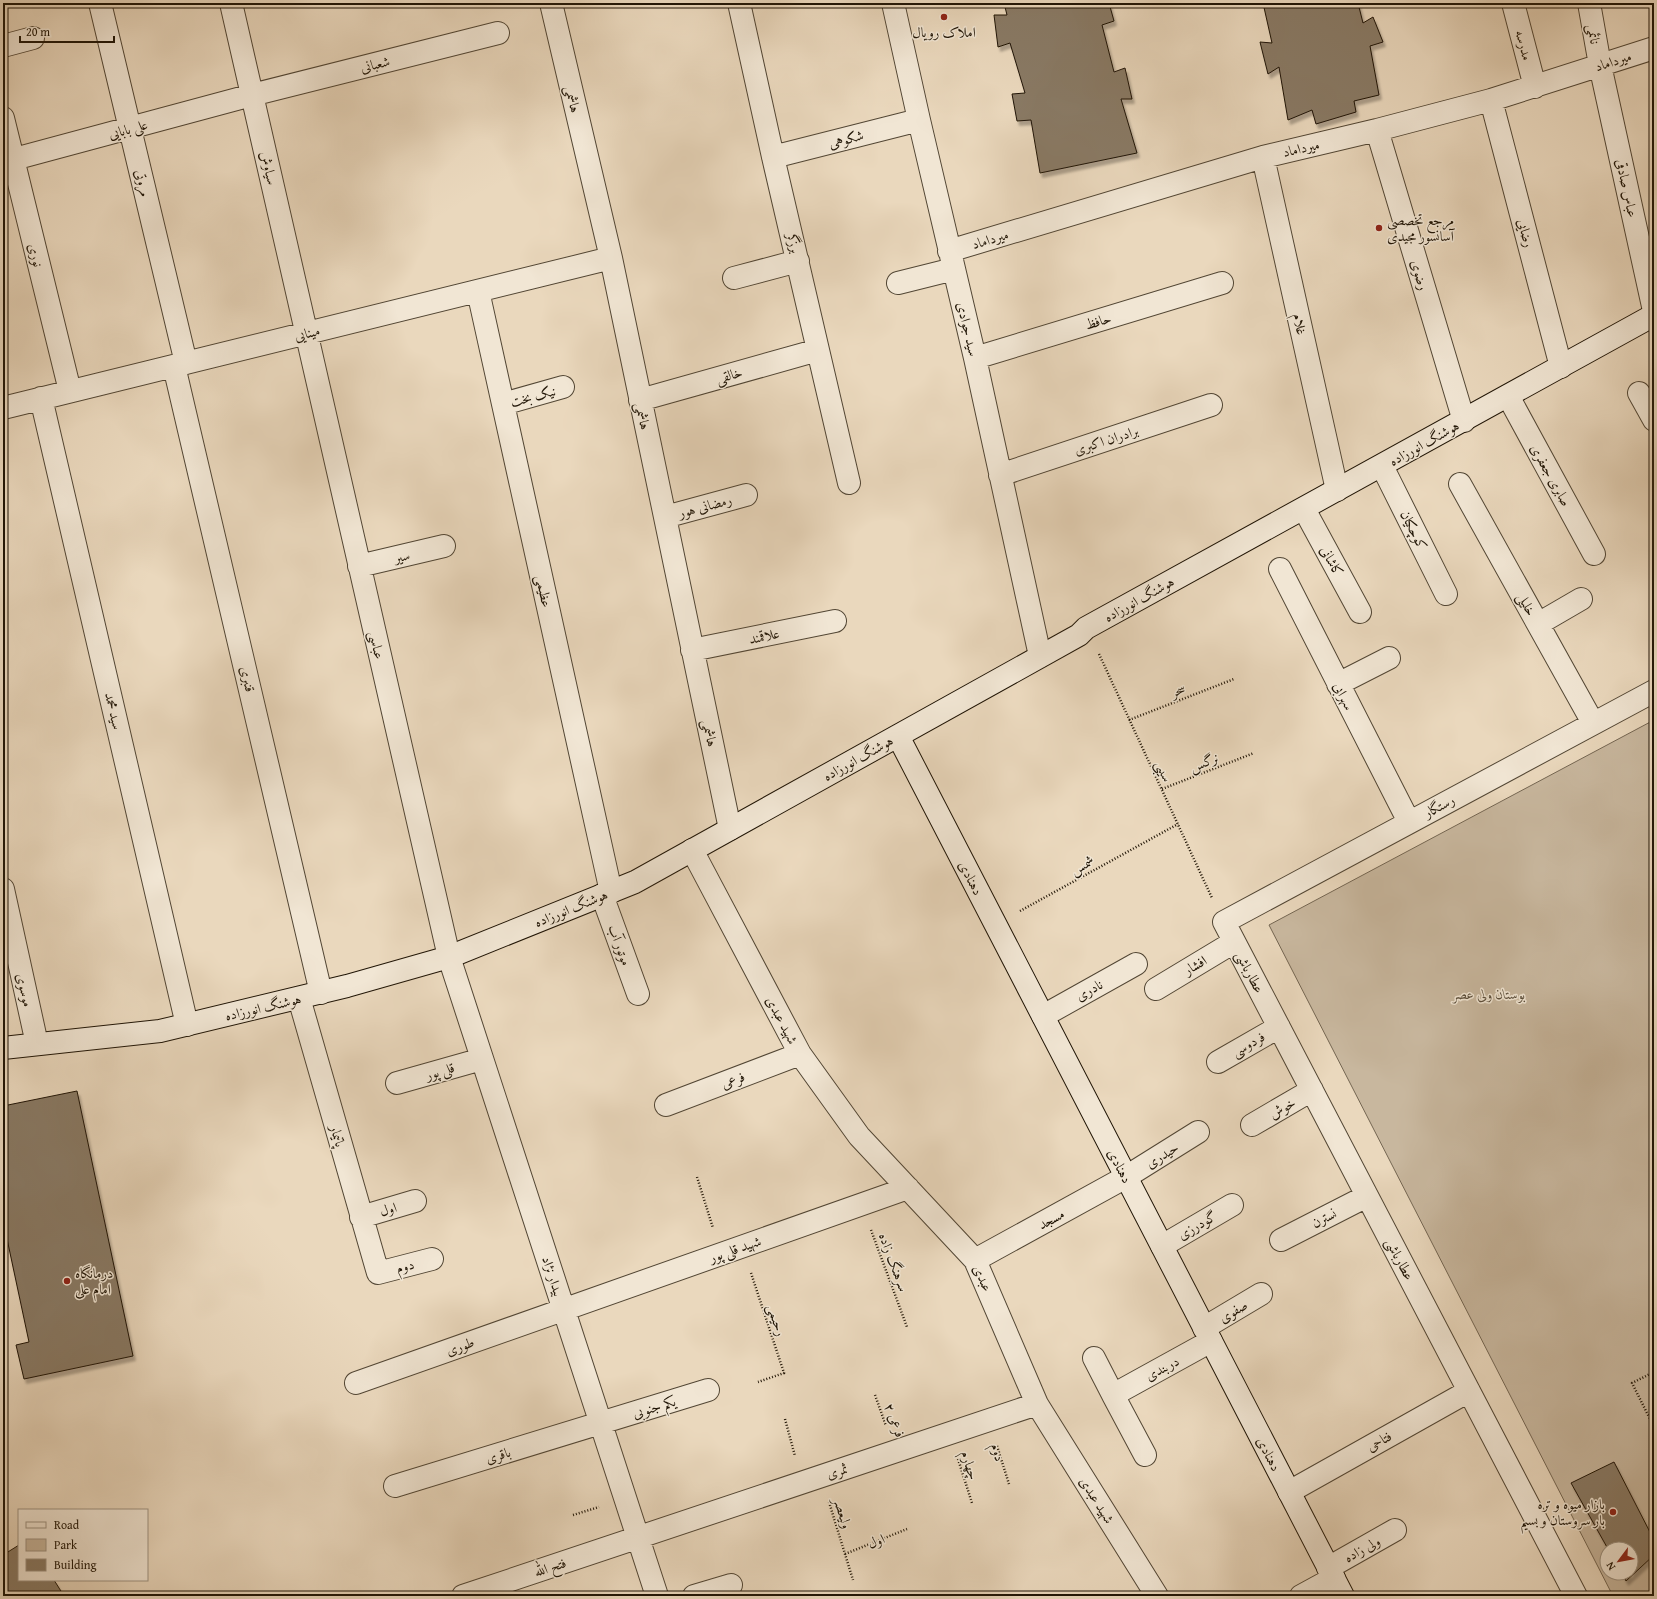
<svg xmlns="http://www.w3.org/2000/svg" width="1657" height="1599" font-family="'Gentium Book Plus',Amiri,serif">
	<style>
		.green { fill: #c8b79e; stroke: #746652; fill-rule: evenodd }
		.building { fill: #897a65; stroke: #201506; filter: url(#shadow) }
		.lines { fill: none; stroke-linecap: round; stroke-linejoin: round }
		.street-casing { stroke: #524634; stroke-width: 24 }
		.secondary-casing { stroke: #201506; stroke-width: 24 }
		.path { stroke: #201506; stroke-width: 2.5; stroke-dasharray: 1 2; stroke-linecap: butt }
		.street { stroke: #f1e6d4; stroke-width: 22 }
		.secondary { stroke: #f1e6d4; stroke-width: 22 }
		.poi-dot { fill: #8f2418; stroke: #f1e6d4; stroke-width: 1.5 }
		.labels { text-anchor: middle; stroke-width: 3; stroke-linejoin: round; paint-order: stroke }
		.poi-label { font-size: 14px; fill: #201506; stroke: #f1e6d4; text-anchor: start }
		.street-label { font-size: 14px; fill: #201506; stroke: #f1e6d4 }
		.park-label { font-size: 14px; font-style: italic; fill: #5b4e3b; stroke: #f1e6d4 }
	</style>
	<defs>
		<filter id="shadow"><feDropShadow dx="2.5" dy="4.5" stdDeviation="1" flood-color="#0004"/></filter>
	</defs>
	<rect width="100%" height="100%" fill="#ead8bd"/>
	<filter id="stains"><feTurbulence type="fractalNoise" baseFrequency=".005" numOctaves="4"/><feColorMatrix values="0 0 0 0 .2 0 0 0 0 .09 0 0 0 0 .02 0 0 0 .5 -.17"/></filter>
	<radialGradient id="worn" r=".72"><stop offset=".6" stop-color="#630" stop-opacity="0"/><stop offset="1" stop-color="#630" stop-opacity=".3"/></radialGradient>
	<path class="green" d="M1654,720V1596H1613L1269,925ZM1607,1549H1631V1573H1607Z"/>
	<path class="building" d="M1004,3H1109L1114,21L1102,25L1114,72L1125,68L1132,99H1121L1137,153L1040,173L1031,120L1017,121L1012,94L1025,93L1010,43L998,47L994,15H1007Z
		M1263,3H1358L1363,23L1373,17L1383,42L1370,46L1379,95L1354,101L1356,112L1316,124L1312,110L1288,120L1279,67L1268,74L1260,42L1272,43Z
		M77,1091L133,1356L24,1379L16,1345L29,1342L3,1220V1106Z
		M1614,1462L1654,1540V1555L1626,1581L1622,1573H1631V1549H1608L1571,1483Z
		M19,1545V1580H54L64,1596H3V1555Z"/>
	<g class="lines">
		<defs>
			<path id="street" d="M100,3L186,363
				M231,3L449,957L657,1596
				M551,3L611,258L730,829
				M739,3L773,157L849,483
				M893,3L919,120L975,358L1040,656
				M1513,3L1535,87
				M1589,3L1600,65L1654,311
				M3,46L33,38
				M1491,100L1561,367
				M3,118L70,391
				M1377,130L1464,421
				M773,157L919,120
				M1263,157L1337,490
				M3,162L252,95L498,33
				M949,251L1263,157L1377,130L1491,100L1654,48
				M734,278L798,261
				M898,283L954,269
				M478,291L611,892
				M975,358L1222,283
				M174,366L321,993
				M1639,393L1654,420
				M1508,396L1594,554
				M41,398L187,1025
				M640,400L818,350
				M503,404L563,387
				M3,408L611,258
				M1382,466L1446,594
				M1000,475L1211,405
				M1460,484L1593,723
				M1304,509L1360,612
				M665,517L746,495
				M359,566L444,546
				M1280,569L1409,822
				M1538,624L1581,599
				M692,650L835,621
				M1338,684L1389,658
				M692,850L800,1054L859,1136L975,1260L1037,1404L1157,1596
				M3,889L37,1044
				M602,895L638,994
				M1156,989L1234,942
				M299,998L378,1273L432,1259
				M1043,1016L1136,964
				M1218,1062L1279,1027
				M397,1083L482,1059
				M666,1105L800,1054
				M1252,1125L1312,1090
				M361,1217L415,1201
				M1281,1240L1367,1196
				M1162,1246L1232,1205
				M975,1260L1126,1177L1198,1132
				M1204,1328L1261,1294
				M1094,1358L1113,1395L1211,1341
				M356,1383L908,1188
				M1113,1395L1145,1455
				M395,1486L708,1390
				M1289,1492L1469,1391
				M1328,1568L1395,1530
				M463,1596L1037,1404
				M694,1596L731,1585
				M1301,1596L1334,1578
				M1576,1596L1224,922L1654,691"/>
			<path id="secondary" d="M898,736L1343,1596
				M3,1048L160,1031L347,986L449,957L635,882L1079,635L1086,628L1654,315"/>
		</defs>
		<use href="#street" class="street-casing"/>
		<use href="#secondary" class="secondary-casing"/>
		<path class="path" d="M579,6L589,3
			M1099,654L1212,898
			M1129,720L1234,679
			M1162,789L1254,753
			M1020,911L1178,824
			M697,1177L713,1228
			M871,1230L907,1327
			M751,1273L784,1373L758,1382
			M1654,1372L1632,1383L1654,1427
			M875,1395L886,1426
			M785,1419L795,1456
			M997,1446L1009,1484
			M958,1459L972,1503
			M829,1502L853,1580
			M573,1515L599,1507
			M845,1554L907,1529"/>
		<use href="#street" class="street"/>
		<use href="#secondary" class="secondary"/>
	</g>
	<g class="poi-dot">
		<circle cx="944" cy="17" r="4"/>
		<circle cx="1379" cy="228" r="4"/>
		<circle cx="67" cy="1281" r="4"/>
		<circle cx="1613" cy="1512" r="4"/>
	</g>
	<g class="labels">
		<g class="poi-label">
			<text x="944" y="37" text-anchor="middle">املاک رویال</text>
			<text x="1387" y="225">مرجع تخصصی<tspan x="1387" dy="16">آسانسور مجیدی</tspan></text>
			<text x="75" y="1278">درمانگاه<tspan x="75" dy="16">امام علی</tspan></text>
			<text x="1605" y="1509" text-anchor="end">بازار میوه و تره<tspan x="1605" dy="16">بار سروستان و بسیم</tspan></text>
		</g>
		<g class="street-label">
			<text transform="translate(1594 34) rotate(80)" y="5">نائمی</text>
			<text transform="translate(1524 45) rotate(75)" y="5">مدرسه</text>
			<text transform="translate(1613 61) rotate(-18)" y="5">میرداماد</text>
			<text transform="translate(375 64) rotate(-14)" y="5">شعبانی</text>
			<text transform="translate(573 99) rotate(77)" y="5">هاشمی</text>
			<text transform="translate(128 129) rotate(-15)" y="5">علی بابایی</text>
			<text transform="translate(846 139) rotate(-15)" y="5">شکوهی</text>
			<text transform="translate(1301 148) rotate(-13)" y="5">میرداماد</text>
			<text transform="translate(269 168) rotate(77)" y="5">سیاوش</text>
			<text transform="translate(143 183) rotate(77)" y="5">مروتی</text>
			<text transform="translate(1627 188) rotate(78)" y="5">عباس صادقی</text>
			<text transform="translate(1526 233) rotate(75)" y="5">رضایی</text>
			<text transform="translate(990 239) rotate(-17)" y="5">میرداماد</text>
			<text transform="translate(794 243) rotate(77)" y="5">برزگر</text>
			<text transform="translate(36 255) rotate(76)" y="5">نوری</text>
			<text transform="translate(1420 275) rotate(74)" y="5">رضوی</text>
			<text transform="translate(1098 321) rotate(-17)" y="5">حافظ</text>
			<text transform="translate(1300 324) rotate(78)" y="5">غلام</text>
			<text transform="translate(968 329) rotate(77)" y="5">سید جوادی</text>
			<text transform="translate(307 333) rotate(-14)" y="5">مینایی</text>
			<text transform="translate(729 375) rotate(-16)" y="5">خالقی</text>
			<text transform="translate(533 396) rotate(-15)" y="5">نیک بخت</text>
			<text transform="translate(643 416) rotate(78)" y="5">هاشمی</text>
			<text transform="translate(1106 440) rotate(-18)" y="5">برادران اکبری</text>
			<text transform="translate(1424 443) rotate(-29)" y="5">هوشنگ انورزاده</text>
			<text transform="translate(1551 475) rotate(61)" y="5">صابری جعفری</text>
			<text transform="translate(705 506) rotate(-15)" y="5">رمضانی هور</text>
			<text transform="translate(1414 530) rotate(63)" y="5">کوچکیان</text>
			<text transform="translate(402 556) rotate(-13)" y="5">سیر</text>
			<text transform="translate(1332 561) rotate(61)" y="5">کاشانی</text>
			<text transform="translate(544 591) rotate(78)" y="5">عظیمی</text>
			<text transform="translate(1139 599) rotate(-29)" y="5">هوشنگ انورزاده</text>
			<text transform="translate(1527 604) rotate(61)" y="5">خلیلی</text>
			<text transform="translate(764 636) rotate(-12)" y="5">علاقمند</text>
			<text transform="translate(377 645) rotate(77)" y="5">عباسی</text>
			<text transform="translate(248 679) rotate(77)" y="5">قنبری</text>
			<text transform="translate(1178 690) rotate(-21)" y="5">سحر</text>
			<text transform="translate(1344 696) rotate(63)" y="5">سهرابی</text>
			<text transform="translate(114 711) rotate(77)" y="5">سید محمد</text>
			<text transform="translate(710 733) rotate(78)" y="5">هاشمی</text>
			<text transform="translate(858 758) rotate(-29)" y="5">هوشنگ انورزاده</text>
			<text transform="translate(1204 762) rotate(-21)" y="5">نرگس</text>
			<text transform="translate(1164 771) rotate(65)" y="5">سیبی</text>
			<text transform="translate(1439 806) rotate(-28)" y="5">رستگار</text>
			<text transform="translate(1082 865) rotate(-29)" y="5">شمس</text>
			<text transform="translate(971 878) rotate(63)" y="5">دهنادی</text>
			<text transform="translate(571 908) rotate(-22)" y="5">هوشنگ انورزاده</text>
			<text transform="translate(620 945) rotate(70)" y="5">موتور آب</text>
			<text transform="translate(1195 965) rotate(-31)" y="5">افشار</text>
			<text transform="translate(1250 972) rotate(62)" y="5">عطارباشی</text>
			<text transform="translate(25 990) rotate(78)" y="5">موسوی</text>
			<text transform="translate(1089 990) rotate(-29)" y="5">نادری</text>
			<text transform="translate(263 1007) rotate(-13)" y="5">هوشنگ انورزاده</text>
			<text transform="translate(782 1020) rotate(62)" y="5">شهید عبدی</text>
			<text transform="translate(1248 1044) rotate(-30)" y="5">فردوسی</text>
			<text transform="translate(440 1071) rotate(-16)" y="5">قلی پور</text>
			<text transform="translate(733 1080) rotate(-21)" y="5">فرعی</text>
			<text transform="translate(1282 1108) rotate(-30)" y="5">خوش</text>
			<text transform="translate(338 1136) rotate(74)" y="5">پاتیمار</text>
			<text transform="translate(1162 1155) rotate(-32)" y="5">حیدری</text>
			<text transform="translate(1120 1166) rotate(63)" y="5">دهنادی</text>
			<text transform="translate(388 1209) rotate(-16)" y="5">اول</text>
			<text transform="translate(1324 1218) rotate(-27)" y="5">نسترن</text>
			<text transform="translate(1051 1219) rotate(-29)" y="5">مسجد</text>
			<text transform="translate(1197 1225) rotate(-30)" y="5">گودرزی</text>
			<text transform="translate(735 1249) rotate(-19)" y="5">شهید قلی پور</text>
			<text transform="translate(1400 1259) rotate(62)" y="5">عطارباشی</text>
			<text transform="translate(894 1262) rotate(70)" y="5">سرهنگ زاده</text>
			<text transform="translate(405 1266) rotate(-15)" y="5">دوم</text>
			<text transform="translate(553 1276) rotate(72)" y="5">بیدار نژاد</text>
			<text transform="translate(983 1278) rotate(66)" y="5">عبدی</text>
			<text transform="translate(1233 1311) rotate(-31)" y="5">صفوی</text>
			<text transform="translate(777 1320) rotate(72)" y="5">رحیمی</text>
			<text transform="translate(460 1346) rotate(-19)" y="5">طوری</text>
			<text transform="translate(1162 1368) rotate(-28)" y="5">دربندی</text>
			<text transform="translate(654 1407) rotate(-17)" y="5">یکم جنوبی</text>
			<text transform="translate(895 1420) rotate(70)" y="5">فرعی ۲</text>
			<text transform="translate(1379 1441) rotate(-29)" y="5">فتاحی</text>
			<text transform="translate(998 1452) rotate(72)" y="5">دوم</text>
			<text transform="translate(1269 1454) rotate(63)" y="5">دهنادی</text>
			<text transform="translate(498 1455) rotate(-17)" y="5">باقری</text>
			<text transform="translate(970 1465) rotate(72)" y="5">چهارم</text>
			<text transform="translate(837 1471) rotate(-18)" y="5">ثمری</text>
			<text transform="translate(1097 1500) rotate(58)" y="5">شهید عبدی</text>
			<text transform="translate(843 1513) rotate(73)" y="5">ولیعصر</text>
			<text transform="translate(876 1541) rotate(-22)" y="5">اول</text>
			<text transform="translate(1362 1549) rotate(-29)" y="5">ولی زاده</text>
			<text transform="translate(550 1567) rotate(-18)" y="5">فتح الله</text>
		</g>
		<g class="park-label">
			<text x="1489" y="999">بوستان ولی عصر</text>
		</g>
	</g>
	<rect width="1657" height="1599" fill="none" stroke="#ead8bd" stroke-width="16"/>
	<rect x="4" y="4" width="1649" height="1591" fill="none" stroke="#201506" stroke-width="2"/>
	<rect x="8" y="8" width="1641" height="1583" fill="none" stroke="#201506"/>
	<rect x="18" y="1509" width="130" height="72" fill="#f1e6d4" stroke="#9d9282"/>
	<rect x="26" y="1522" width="20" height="6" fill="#f1e6d4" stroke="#9d9282"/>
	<text x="54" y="1529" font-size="12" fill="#201506">Road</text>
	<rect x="26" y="1539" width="20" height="12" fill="#c8b79e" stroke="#9d9282"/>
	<text x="54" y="1549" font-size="12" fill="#201506">Park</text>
	<rect x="26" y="1559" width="20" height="12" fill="#897a65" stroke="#9d9282"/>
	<text x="54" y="1569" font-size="12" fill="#201506">Building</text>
	<g transform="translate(1619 1561) rotate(238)"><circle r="19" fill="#f1e6d4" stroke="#9d9282"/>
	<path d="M0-3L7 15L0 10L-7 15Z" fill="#8f2418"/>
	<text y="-6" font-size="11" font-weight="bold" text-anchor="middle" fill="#201506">N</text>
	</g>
	<path d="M20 36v6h94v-6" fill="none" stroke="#201506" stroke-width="2"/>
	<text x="26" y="36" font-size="12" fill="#201506" stroke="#f1e6d4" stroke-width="3" paint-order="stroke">20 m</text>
	<rect width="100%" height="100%" filter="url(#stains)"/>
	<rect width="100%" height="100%" fill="url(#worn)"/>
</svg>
